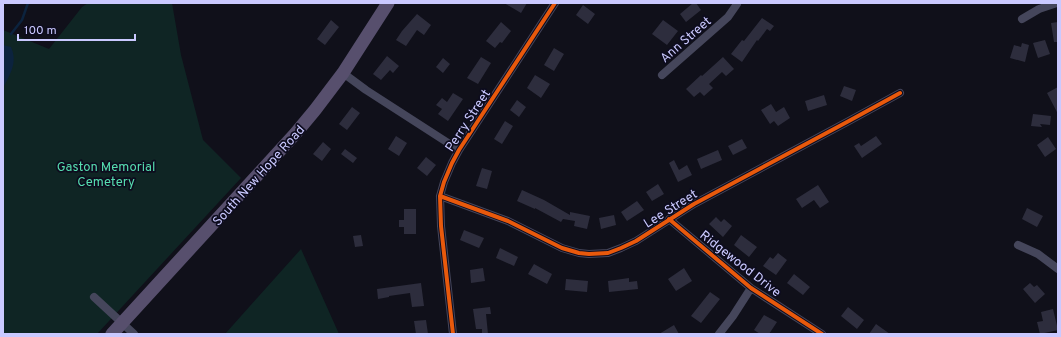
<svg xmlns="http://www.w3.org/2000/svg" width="1061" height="337" font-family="Overpass,sans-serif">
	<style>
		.green { fill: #0f2524 }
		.water { fill: #0c233e }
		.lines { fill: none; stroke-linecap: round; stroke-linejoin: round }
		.stream { stroke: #0c233e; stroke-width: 2.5 }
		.building { fill: #2d2d3d }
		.minor { stroke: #45465b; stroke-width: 8 }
		.primary { stroke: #574f6d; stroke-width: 13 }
		.cycleway-casing { stroke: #0d0c1e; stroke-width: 6 }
		.cycleway { stroke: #e8590c; stroke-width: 4 }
		.labels { text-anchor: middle; stroke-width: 3.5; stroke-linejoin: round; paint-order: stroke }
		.street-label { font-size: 13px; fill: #cac9ff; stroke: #0d0c1e }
		.park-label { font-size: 13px; fill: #56deb0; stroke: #0d0c1e }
	</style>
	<rect width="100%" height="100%" fill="#10101a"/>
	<path class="green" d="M88,3H172L181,55L203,140L241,178L97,334H3V30L49,49L82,7Z
		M301,249L339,334H225Z"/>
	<path class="water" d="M3,45L11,47C18,63 10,74 3,88Z"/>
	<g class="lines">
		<path class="stream" d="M11,34L22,20L28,3"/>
	</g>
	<path class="building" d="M504,3H527L521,13Z
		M693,3H696L701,10L686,22L680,14Z
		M583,5L595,14L588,24L576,15Z
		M417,14L431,25L424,35L417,30L406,46L396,40L402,31Z
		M762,18L774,26L770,31L767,29L758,41L757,40L742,62L731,54L742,40L744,41Z
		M331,20L339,27L325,45L317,39Z
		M663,20L678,31L667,45L652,34Z
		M501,22L511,31L502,43L500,42L495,48L486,41Z
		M1058,22V42H1054L1051,23Z
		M1045,40L1050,54L1038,58L1033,43Z
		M1022,43L1029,45L1025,62L1010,58L1014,45L1021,47Z
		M554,48L564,54L554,71L544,65Z
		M387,56L399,66L393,73L390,70L381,80L373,74Z
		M481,57L491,63L478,84L467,78Z
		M723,57L734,69L726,76L722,72L709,84L713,88L704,96L700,92L694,97L686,89L701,75L702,76Z
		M443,58L450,64L443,73L436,67Z
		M535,75L550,84L541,98L527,88Z
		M844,86L856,90L852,101L840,96Z
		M1058,87V114L1047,93Z
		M453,93L463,99L448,121L438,114L442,109L436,105L442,98L447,102Z
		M824,95L827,105L808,111L805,101Z
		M517,100L526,107L519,117L510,110Z
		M771,104L776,112L784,107L790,118L778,126L774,121L770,124L761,110Z
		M352,107L360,113L347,130L339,124Z
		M1033,114L1051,116L1050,125L1040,124L1042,127L1031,126Z
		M505,121L513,126L502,144L494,139Z
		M396,136L407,143L399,156L388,149Z
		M876,136L882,144L862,158L854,146L859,143L861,146Z
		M1048,137L1056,149L1045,157L1037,145Z
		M742,139L747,148L733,155L728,146Z
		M323,142L331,149L322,161L313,154Z
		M345,149L357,158L353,163L341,154Z
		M718,150L722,160L701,169L697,159Z
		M426,157L436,165L427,176L417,168Z
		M674,160L679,170L687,165L692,175L678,182L669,163Z
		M482,168L492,171L487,189L476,186Z
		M658,184L664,194L652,201L646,192Z
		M818,185L829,202L820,208L814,200L802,208L796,199Z
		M522,190L544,200L570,215V212L590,216L587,229L574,226L575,221L563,219L561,222L535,208V209L517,201Z
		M637,201L644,210L627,221L621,212Z
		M1027,208L1043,216L1037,227L1022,219Z
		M404,209H416V234H404V227H399V220H404Z
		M614,215L616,225L601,229L599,218Z
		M716,217L721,222L724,219L732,226L723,237L709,224Z
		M464,230L484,238L479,248L460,240Z
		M361,235L363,246L355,247L353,236Z
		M741,235L757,247L749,257L734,245Z
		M500,248L518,257L514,266L496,258Z
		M778,253L787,260L776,275L763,266L770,257L773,259Z
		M534,264L552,274L547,284L528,274Z
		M483,268L485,281L471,283L470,270Z
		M684,268L692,281L676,291L668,279Z
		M794,274L810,287L803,295L787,283Z
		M629,278V282L637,281L638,289L609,292L608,281Z
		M566,279L588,281L587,292L565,290Z
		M421,283L424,306L412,307L410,293L389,296V297L378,299L377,289Z
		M1030,283L1034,287L1037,285L1045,294L1035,303L1023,289Z
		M710,292L720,299L701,323L691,316Z
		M490,307L491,314H486L488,334H482V329H476L473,309Z
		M848,307L864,320L857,329L841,316Z
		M1053,309L1058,330L1040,334L1037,322L1043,321L1041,312Z
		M764,315L777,322L769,334H760L754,330Z
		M426,320L428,334H416L414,321Z
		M876,324L890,334H869Z
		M674,325L679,334H659Z"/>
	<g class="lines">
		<path class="minor" d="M1022,19L1039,9L1057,3
			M343,73L366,90L459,150
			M662,75L728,17L737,4L736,3
			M440,196L508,221L562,248L579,253L589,254L608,253L621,248L636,241L694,204L847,122L900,93
			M669,219L751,288L822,334
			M1018,245L1038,254L1058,269
			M94,297L134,334
			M453,334L441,226L440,196L444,182L452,163L459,150L555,3
			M719,334L733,316L751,288"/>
		<path class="primary" d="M112,334L295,134L315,110L343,73L388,3"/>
		<defs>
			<path id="cycleway" d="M440,196L508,221L562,248L579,253L589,254L608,253L621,248L636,241L694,204L847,122L900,93
				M669,219L751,288L822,334
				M453,334L441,226L440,196L444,182L452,163L459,150L555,3"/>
		</defs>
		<use href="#cycleway" class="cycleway-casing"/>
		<use href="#cycleway" class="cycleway"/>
	</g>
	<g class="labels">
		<g class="street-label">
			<text transform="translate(685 39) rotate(-41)" y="5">Ann Street</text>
			<text transform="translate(467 120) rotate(-57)" y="5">Perry Street</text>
			<text transform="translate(258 175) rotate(-48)" y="5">South New Hope Road</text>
			<text transform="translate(670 208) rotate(-32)" y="5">Lee Street</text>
			<text transform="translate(741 263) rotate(38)" y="5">Ridgewood Drive</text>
		</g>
		<g class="park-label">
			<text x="106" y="171">Gaston Memorial<tspan x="106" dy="15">Cemetery</tspan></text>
		</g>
	</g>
	<rect width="1061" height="337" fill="none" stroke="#cac9ff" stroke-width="8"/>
	<path d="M18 34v6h117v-6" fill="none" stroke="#cac9ff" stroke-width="2"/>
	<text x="24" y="34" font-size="12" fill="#cac9ff" stroke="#0d0c1e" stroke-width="3" paint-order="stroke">100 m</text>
</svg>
